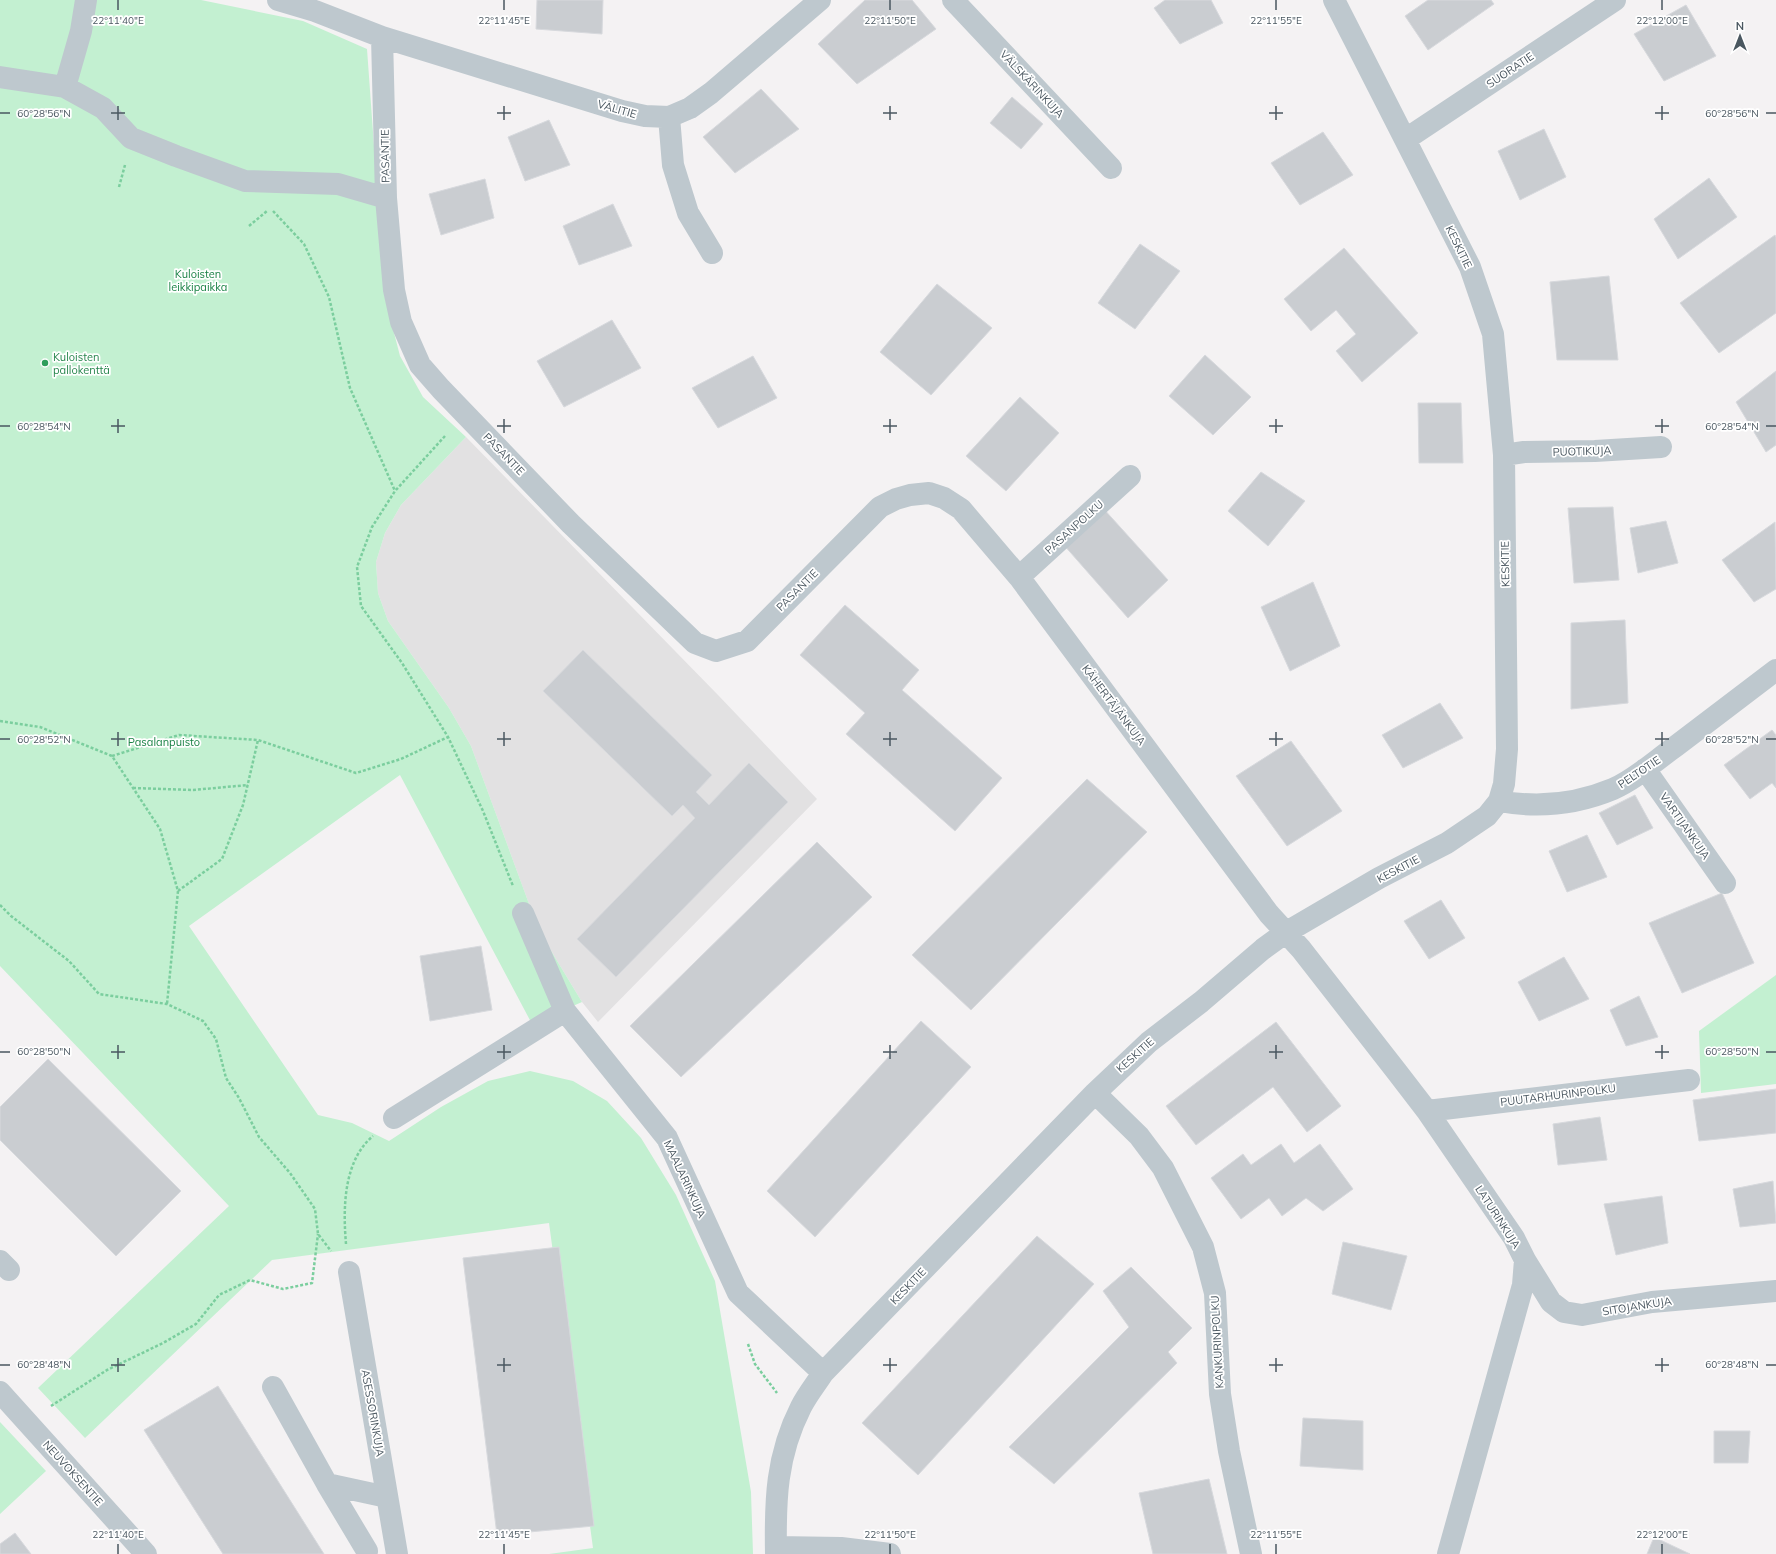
<svg xmlns="http://www.w3.org/2000/svg" width="1776" height="1554" font-family="Mulish,sans-serif">
	<style>
		.education { fill: #e2e1e2 }
		.green { fill: #c3f0d1 }
		.building { fill: #cacdd1; stroke: #d7d9dd }
		.lines { fill: none; stroke-linecap: round; stroke-linejoin: round }
		.path { stroke: #7bce9e; stroke-width: 2.5; stroke-dasharray: 3 2; stroke-linecap: butt }
		.minor { stroke: #bec8ce; stroke-width: 22 }
		.ticks { fill: none; stroke: #4a5760; stroke-width: 1.5 }
		.leisure-dot { fill: #2e9e5b; stroke: #fff; stroke-width: 1.5 }
		.labels { text-anchor: middle; stroke-width: 3.5; stroke-linejoin: round; paint-order: stroke }
		.street-label { font-size: 11px; fill: #4a5760; stroke: #fff }
		.park-label { font-size: 11px; fill: #1a8245; stroke: #fff }
		.leisure-label { font-size: 11px; fill: #27864d; stroke: #fff; text-anchor: start }
		.ticks-label { font-size: 10px; text-anchor: middle; fill: #4a5760; stroke: #fff; stroke-width: 3.5; stroke-linejoin: round; paint-order: stroke }
	</style>
	<rect width="100%" height="100%" fill="#f4f2f3"/>
	<path class="education" d="M466,437L718,695L817,799L598,1022L582,1002L539,931L471,746L449,708L388,621L378,593L376,562L385,533L401,505Z"/>
	<path class="green" d="M0,0H201L303,21L367,49L385,298L400,356L423,397L466,437L401,505L385,533L376,562L378,593L388,621L449,708L471,746L539,931L582,1002L532,1024L400,775L189,926L318,1115L352,1123L389,1141L441,1107L488,1081L530,1071L573,1081L607,1101L641,1138L676,1195L715,1281L751,1492L753,1554H549L593,1548L549,1223L272,1260L85,1438L38,1388L229,1206L0,966Z
		M1776,975V1084L1701,1093L1699,1031Z
		M0,1422L46,1471L0,1514Z"/>
	<path class="building" d="M537,0H603L602,34L536,29Z
		M865,0H912L936,29L857,84L818,44Z
		M1165,0H1211L1223,23L1180,44L1154,8Z
		M1428,0H1491L1494,4L1428,50L1405,16Z
		M1686,5L1716,56L1664,81L1634,34Z
		M761,89L799,129L735,173L703,137Z
		M1012,97L1043,124L1021,149L990,123Z
		M549,120L570,165L525,181L508,137Z
		M1544,129L1566,177L1520,200L1498,151Z
		M1323,132L1353,175L1300,205L1271,163Z
		M1709,178L1737,217L1678,259L1654,219Z
		M485,179L494,218L441,235L429,194Z
		M613,204L632,246L579,265L563,226Z
		M1775,235L1776,237V313L1719,353L1680,303Z
		M1140,244L1180,271L1135,329L1098,303Z
		M1344,248L1418,333L1362,382L1336,351L1356,334L1336,310L1311,331L1284,299Z
		M1609,276L1618,360H1557L1550,282Z
		M937,284L992,328L931,395L880,352Z
		M612,320L641,368L564,407L537,361Z
		M1205,355L1251,397L1213,435L1169,396Z
		M753,356L777,398L718,428L692,388Z
		M1776,371V445L1766,452L1736,402Z
		M1020,397L1059,433L1006,491L966,456Z
		M1418,403H1461L1463,463H1419Z
		M1261,472L1305,501L1268,546L1228,511Z
		M1102,507L1168,580L1128,618L1063,544Z
		M1613,507L1619,580L1574,583L1568,508Z
		M1666,521L1678,563L1638,573L1630,528Z
		M1775,522L1776,589L1754,602L1722,560Z
		M1313,582L1340,646L1290,671L1261,607Z
		M845,605L919,670L902,690L1002,778L955,831L846,734L865,713L800,655Z
		M1625,620L1628,703L1571,709V623Z
		M583,650L712,775L696,792L709,805L749,763L788,802L616,977L577,939L695,818L683,805L672,816L543,691Z
		M1440,703L1463,738L1403,768L1382,735Z
		M1772,730L1776,735V788L1772,783L1750,799L1724,765Z
		M1291,741L1342,811L1287,846L1236,776Z
		M1087,779L1147,832L971,1010L912,955Z
		M1635,795L1653,828L1617,845L1599,813Z
		M1587,835L1607,877L1567,892L1549,851Z
		M817,842L872,897L681,1077L630,1026Z
		M1722,893L1754,963L1682,993L1649,923Z
		M1441,900L1465,938L1429,959L1404,921Z
		M481,946L492,1010L430,1021L420,956Z
		M1564,957L1589,999L1539,1021L1518,982Z
		M1639,996L1658,1037L1626,1046L1610,1010Z
		M921,1021L971,1067L815,1237L767,1191Z
		M1276,1022L1341,1106L1307,1132L1273,1087L1196,1145L1166,1106Z
		M48,1059L181,1191L116,1256L0,1140V1107Z
		M1776,1089V1133L1699,1141L1693,1100Z
		M1600,1117L1607,1160L1558,1165L1553,1124Z
		M1281,1144L1294,1163L1320,1144L1353,1189L1323,1211L1306,1198L1282,1216L1269,1198L1241,1219L1211,1178L1243,1154L1251,1165Z
		M1773,1181L1776,1223L1740,1227L1733,1189Z
		M1662,1196L1668,1243L1616,1255L1604,1204Z
		M1037,1236L1094,1284L918,1475L862,1423Z
		M1343,1242L1407,1256L1391,1310L1332,1294Z
		M559,1247L594,1526L497,1535L463,1258Z
		M1131,1267L1192,1328L1168,1352L1177,1363L1054,1484L1009,1447L1129,1327L1103,1291Z
		M218,1386L324,1554H223L144,1430Z
		M1303,1418L1363,1421V1470L1300,1466Z
		M1714,1431H1750L1748,1463H1714Z
		M1209,1479L1227,1554H1153L1139,1493Z
		M15,1533L31,1554H0V1544Z
		M1654,1537L1690,1554H1647Z"/>
	<g class="lines">
		<path class="path" d="M119,187L125,165
			M273,211L304,244L329,297L350,388L395,491
			M249,226L267,211
			M445,436L395,491L372,527L357,567L361,606L402,663L448,737L483,811L513,886
			M0,721L40,727L112,756L160,829L178,891L167,1004
			M112,756L179,735L258,740L356,773L401,759L448,737
			M133,788L193,790L248,785
			M178,891L222,859L243,805L258,740
			M0,905L11,916L69,961L99,994L167,1004L203,1021L216,1039L226,1078L239,1098L259,1137L290,1173L315,1209L318,1234L331,1251
			M346,1244C343,1209 343,1161 373,1136
			M748,1344L755,1364L777,1393
			M51,1406L107,1370L163,1343L196,1324L219,1295L250,1280L283,1289L312,1283L318,1234"/>
		<path class="minor" d="M278,0L315,11L382,37L386,198L394,290L401,322L420,365L441,389L571,524L695,643L716,651L747,641L880,507L896,499L910,495L929,493L944,498L961,509L1019,577L1269,914L1301,949L1397,1072L1427,1111L1514,1238L1525,1260L1523,1285L1448,1554
			M953,0L1111,168
			M382,37L622,111L645,116L669,117L690,108L711,93L820,0
			M0,77L65,87L103,108L131,138L176,156L245,181L338,184L386,198
			M65,87L81,31L86,0
			M669,117L673,165L688,213L712,253
			M1406,139L1615,0
			M1504,455L1524,452L1595,451L1661,447
			M1019,577L1130,476
			M1645,769L1725,883
			M1499,801C1537,808 1577,804 1613,789C1636,779 1656,760 1676,746C1709,721 1743,695 1776,670
			M523,913L565,1011L667,1138L738,1293L823,1373
			M1095,1093L1139,1136L1163,1168L1203,1247L1215,1293L1220,1394L1229,1451L1251,1554
			M1427,1111L1689,1080
			M394,1118L565,1011
			M1525,1260L1551,1302L1564,1312L1582,1315L1652,1302L1776,1291
			M0,1261L9,1270
			M349,1272L397,1554
			M273,1387L327,1484L387,1497
			M0,1392L146,1554
			M327,1484L367,1551
			M776,1547L841,1548L890,1554
			M776,1554C775,1501 776,1456 801,1407C807,1395 816,1384 823,1373L1095,1093L1149,1042L1201,1002L1263,949L1285,933L1379,878L1447,843L1487,816L1499,801L1504,784L1507,749L1504,455L1493,334L1470,267L1334,0"/>
	</g>
	<path class="ticks" d="M118,0V10M504,0V10M890,0V10M1276,0V10M1662,0V10M118,106V120M504,106V120M890,106V120M1276,106V120M1662,106V120M0,113H10M111,113H125M497,113H511M883,113H897M1269,113H1283M1655,113H1669M1766,113H1776M118,419V433M504,419V433M890,419V433M1276,419V433M1662,419V433M0,426H10M111,426H125M497,426H511M883,426H897M1269,426H1283M1655,426H1669M1766,426H1776M118,732V746M504,732V746M890,732V746M1276,732V746M1662,732V746M0,739H10M111,739H125M497,739H511M883,739H897M1269,739H1283M1655,739H1669M1766,739H1776M118,1045V1059M504,1045V1059M890,1045V1059M1276,1045V1059M1662,1045V1059M0,1052H10M111,1052H125M497,1052H511M883,1052H897M1269,1052H1283M1655,1052H1669M1766,1052H1776M118,1358V1372M504,1358V1372M890,1358V1372M1276,1358V1372M1662,1358V1372M0,1365H10M111,1365H125M497,1365H511M883,1365H897M1269,1365H1283M1655,1365H1669M1766,1365H1776M118,1544V1554M504,1544V1554M890,1544V1554M1276,1544V1554M1662,1544V1554"/>
	<circle class="leisure-dot" cx="45" cy="363" r="4"/>
	<g class="labels">
		<g class="street-label">
			<text transform="translate(1510 70) rotate(-34)" y="4">SUORATIE</text>
			<text transform="translate(1032 84) rotate(47)" y="4">VÄLSKÄRINKUJA</text>
			<text transform="translate(617 109) rotate(16)" y="4">VÄLITIE</text>
			<text transform="translate(385 156) rotate(-91)" y="4">PASANTIE</text>
			<text transform="translate(1459 247) rotate(64)" y="4">KESKITIE</text>
			<text transform="translate(1582 451) rotate(-2)" y="4">PUOTIKUJA</text>
			<text transform="translate(504 454) rotate(46)" y="4">PASANTIE</text>
			<text transform="translate(1074 527) rotate(-42)" y="4">PASANPOLKU</text>
			<text transform="translate(1505 564) rotate(-91)" y="4">KESKITIE</text>
			<text transform="translate(797 590) rotate(-45)" y="4">PASANTIE</text>
			<text transform="translate(1114 705) rotate(53)" y="4">KÄHERTÄJÄNKUJA</text>
			<text transform="translate(1639 772) rotate(-34)" y="4">PELTOTIE</text>
			<text transform="translate(1685 826) rotate(55)" y="4">VARTIJANKUJA</text>
			<text transform="translate(1398 869) rotate(-28)" y="4">KESKITIE</text>
			<text transform="translate(1135 1055) rotate(-42)" y="4">KESKITIE</text>
			<text transform="translate(1558 1095) rotate(-7)" y="4">PUUTARHURINPOLKU</text>
			<text transform="translate(685 1179) rotate(65)" y="4">MAALARINKUJA</text>
			<text transform="translate(1498 1217) rotate(57)" y="4">LATURINKUJA</text>
			<text transform="translate(908 1286) rotate(-46)" y="4">KESKITIE</text>
			<text transform="translate(1637 1306) rotate(-9)" y="4">SITOJANKUJA</text>
			<text transform="translate(1217 1342) rotate(-93)" y="4">KANKURINPOLKU</text>
			<text transform="translate(373 1413) rotate(80)" y="4">ASESSORINKUJA</text>
			<text transform="translate(73 1473) rotate(48)" y="4">NEUVOKSENTIE</text>
		</g>
		<g class="park-label">
			<text x="198" y="278">Kuloisten<tspan x="198" dy="13">leikkipaikka</tspan></text>
			<text x="164" y="746">Pasalanpuisto</text>
		</g>
		<g class="leisure-label">
			<text x="53" y="361">Kuloisten<tspan x="53" dy="13">pallokenttä</tspan></text>
		</g>
	</g>
	<g class="ticks-label">
		<text x="118" y="24">22°11'40"E</text>
		<text x="504" y="24">22°11'45"E</text>
		<text x="890" y="24">22°11'50"E</text>
		<text x="1276" y="24">22°11'55"E</text>
		<text x="1662" y="24">22°12'00"E</text>
		<text x="44" y="117">60°28'56"N</text>
		<text x="1732" y="117">60°28'56"N</text>
		<text x="44" y="430">60°28'54"N</text>
		<text x="1732" y="430">60°28'54"N</text>
		<text x="44" y="743">60°28'52"N</text>
		<text x="1732" y="743">60°28'52"N</text>
		<text x="44" y="1055">60°28'50"N</text>
		<text x="1732" y="1055">60°28'50"N</text>
		<text x="44" y="1368">60°28'48"N</text>
		<text x="1732" y="1368">60°28'48"N</text>
		<text x="118" y="1538">22°11'40"E</text>
		<text x="504" y="1538">22°11'45"E</text>
		<text x="890" y="1538">22°11'50"E</text>
		<text x="1276" y="1538">22°11'55"E</text>
		<text x="1662" y="1538">22°12'00"E</text>
	</g>
	<g transform="translate(1740 36)" stroke="#ffffff" stroke-width="3" paint-order="stroke">
	<path d="M0-3L7 15L0 10L-7 15Z" fill="#4a5760"/>
	<text y="-6" font-size="11" font-weight="bold" text-anchor="middle" fill="#4a5760">N</text>
	</g>
</svg>
